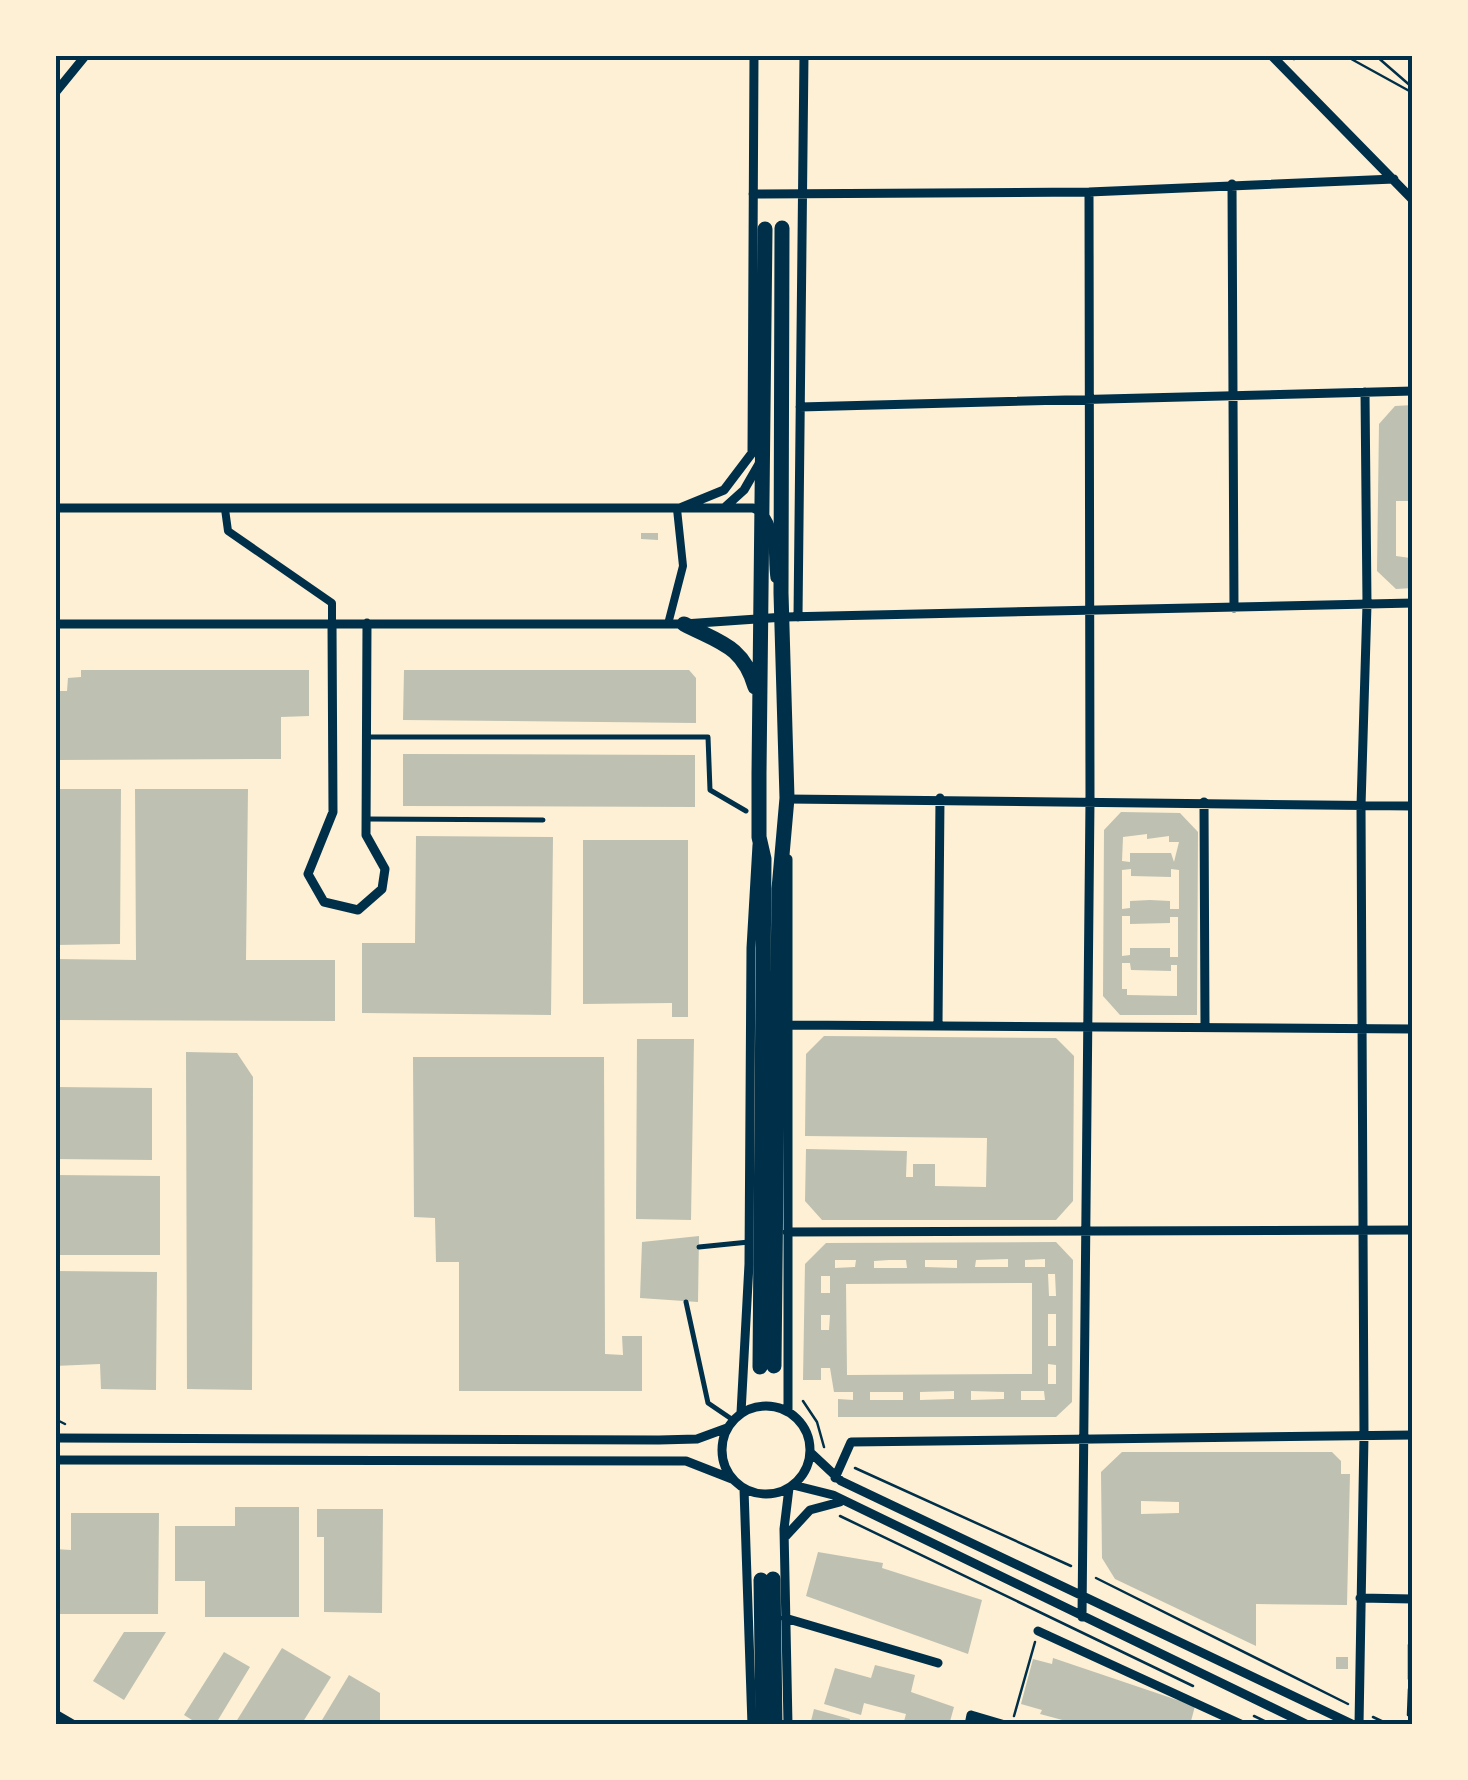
<svg xmlns="http://www.w3.org/2000/svg" width="1468" height="1780" font-family="Montserrat,sans-serif">
	<style>
		.building { fill: #bec0b2; fill-rule: evenodd }
		.lines { fill: none; stroke-linecap: round; stroke-linejoin: round }
		.path { stroke: #003049; stroke-width: 2.5 }
		.service { stroke: #003049; stroke-width: 5 }
		.pedestrian { stroke: #003049; stroke-width: 8 }
		.minor { stroke: #003049; stroke-width: 9 }
		.primary { stroke: #003049; stroke-width: 15 }
		.neatline { fill: none; stroke: #003049; stroke-width: 4 }
	</style>
	<rect width="100%" height="100%" fill="#fdf0d5"/>
	<path class="building" d="M1413,405V501H1396V556L1410,558L1413,588L1396,589L1377,571L1379,424L1395,406Z
		M641,533H658V540L641,539Z
		M81,670H309V716L281,717V759L59,760L58,691H67L68,678L81,677Z
		M404,670H689L696,678V723L403,720Z
		M403,754L695,755V807L403,806Z
		M55,789H121L120,944L55,945Z
		M135,789H248L246,960H335V1021L55,1020V959L136,960Z
		M1121,812L1180,813L1198,832L1197,1015H1120L1103,996L1104,830ZM1147,834V839L1169,836V842H1179L1174,862L1171,853H1130V862L1122,861L1123,837ZM1131,869V876L1171,877V869L1179,870V909H1170V901L1150,900L1130,901V908L1122,909V870ZM1122,916H1130V924L1170,923V917H1178V957H1170V948H1130V955L1122,956ZM1122,963H1130L1131,970L1171,971V965H1177V996L1127,995V989H1122Z
		M416,836L553,837L551,1015L362,1013V943H415Z
		M583,840H688V1017H672V1003L583,1004Z
		M824,1036L1056,1038L1074,1056L1073,1201L1056,1220H822L805,1201L806,1149L907,1151L906,1177H913V1164H935V1186L986,1187L987,1138L805,1136L806,1054Z
		M637,1039H694L691,1220L636,1219Z
		M186,1052L237,1053L253,1077L252,1390L187,1389Z
		M413,1057H604L605,1354L623,1355L622,1336H642V1391H459V1262H436L435,1218L414,1217Z
		M55,1087L152,1088V1160L55,1159Z
		M55,1175L160,1176V1255H55Z
		M699,1236L698,1302L640,1298L642,1242Z
		M1056,1242L1073,1260L1072,1402L1056,1417H838V1399L853,1400V1392H834L830,1368H821V1380H803L805,1264L826,1243ZM1008,1259V1267H975L976,1260ZM1045,1259V1267H1025V1260ZM835,1260H856L855,1267L835,1268ZM889,1260H906L907,1268H874V1261ZM925,1260H957V1268L925,1267ZM1048,1274H1055L1056,1296H1049ZM821,1276H830V1293H821ZM1032,1283V1374L847,1375L846,1284ZM1048,1314H1056V1346H1048ZM821,1315H830L829,1330H821ZM1048,1364L1056,1365V1384H1048ZM954,1391V1399L920,1400V1392ZM971,1391L1004,1392V1399L971,1400ZM1021,1391H1044L1045,1400H1021ZM870,1392H903V1400H870Z
		M55,1271L157,1272L156,1390L101,1389L100,1364L55,1366Z
		M1122,1452H1332L1341,1461V1474H1350L1347,1605L1256,1604V1646L1115,1579L1102,1558L1101,1472ZM1141,1501L1179,1502V1513L1141,1514Z
		M235,1507H299V1617H205V1581H175V1526H235Z
		M317,1509H383L382,1613L324,1612V1537H317Z
		M71,1513H159L158,1614H60L55,1549L71,1550Z
		M818,1552L883,1563L882,1568L982,1600L968,1654L806,1596Z
		M124,1632H166L124,1700L93,1681Z
		M282,1648L331,1677L301,1725H234Z
		M224,1652L250,1667L215,1725H200L184,1715Z
		M1336,1657H1348V1669H1336Z
		M1053,1658L1195,1706L1190,1725H1081L1040,1714L1042,1710L1021,1704L1033,1659L1052,1664Z
		M875,1665L915,1675L911,1692L954,1707L949,1725H903L906,1714L864,1703L861,1715L824,1704L835,1668L871,1678Z
		M349,1675L380,1693V1725H319Z
		M814,1709L850,1719L849,1725H810Z"/>
	<g class="lines">
		<path class="path" d="M1344,55L1413,93
			M1375,55L1413,88
			M1294,59L1306,55
			M803,1401L817,1422L824,1447
			M55,1419L65,1424
			M855,1468L1071,1566
			M840,1516L1193,1686
			M1096,1578L1348,1704
			M1409,1645L1413,1635
			M1413,1645H1409V1679H1413
			M1409,1689L1408,1715H1413
			M1014,1716L1035,1642
			M1254,1716L1273,1725
			M1373,1717L1390,1725"/>
		<path class="service" d="M366,737H708L710,790L746,811
			M366,819L543,820
			M699,1247L749,1242
			M686,1302L708,1403L733,1420"/>
		<path class="pedestrian" d="M225,509L228,531L332,603V623
			M668,624L683,566L677,509"/>
		<path class="minor" d="M560,55H593
			M1271,55L1413,200
			M55,93L86,55
			M1232,184L1234,608
			M753,194L1089,192L1394,179
			M800,407L1413,391
			M55,508H753C780,518 771,554 775,578
			M680,508L724,490L752,453L754,55
			M724,508L744,490L759,464
			M798,617L804,55
			M332,623L333,812L308,874L324,902L358,910L382,889L385,869L366,835L367,623
			M55,624H684L785,617L1413,603
			M787,799L1413,806
			M1204,802L1205,1026
			M938,1024L940,798
			M789,1025L1413,1029
			M787,1232L1413,1230
			M722 1450a44 44 0 1 1 88 0a44 44 0 1 1-88 0Z
			M788,1412V859
			M741,1413L749,1264L751,948L757,845
			M55,1438L659,1440L697,1439L727,1428
			M810,1452L841,1481L1354,1725
			M55,1460L686,1461L732,1479
			M835,1478L851,1442L1413,1435
			M793,1485L833,1495L1308,1725
			M744,1489L752,1725
			M785,1537L810,1510L840,1502
			M1360,1598L1413,1599
			M1082,1617L1090,800L1089,192
			M785,1618L938,1663
			M1038,1631L1243,1725
			M55,1714L74,1725
			M788,1725L784,1529L789,1488
			M969,1725L971,1715L1005,1725
			M1359,1725L1364,1435L1361,806L1367,604L1365,392"/>
		<path class="primary" d="M684,624C718,642 743,645 755,687
			M774,1366L779,889L787,798L781,593L782,228
			M760,1367L764,859L759,837V774L765,229
			M773,1579L775,1725
			M761,1580L763,1725"/>
	</g>
	<rect width="1468" height="1780" fill="none" stroke="#fdf0d5" stroke-width="115"/>
	<rect x="58" y="58" width="1352" height="1664" class="neatline"/>
</svg>
